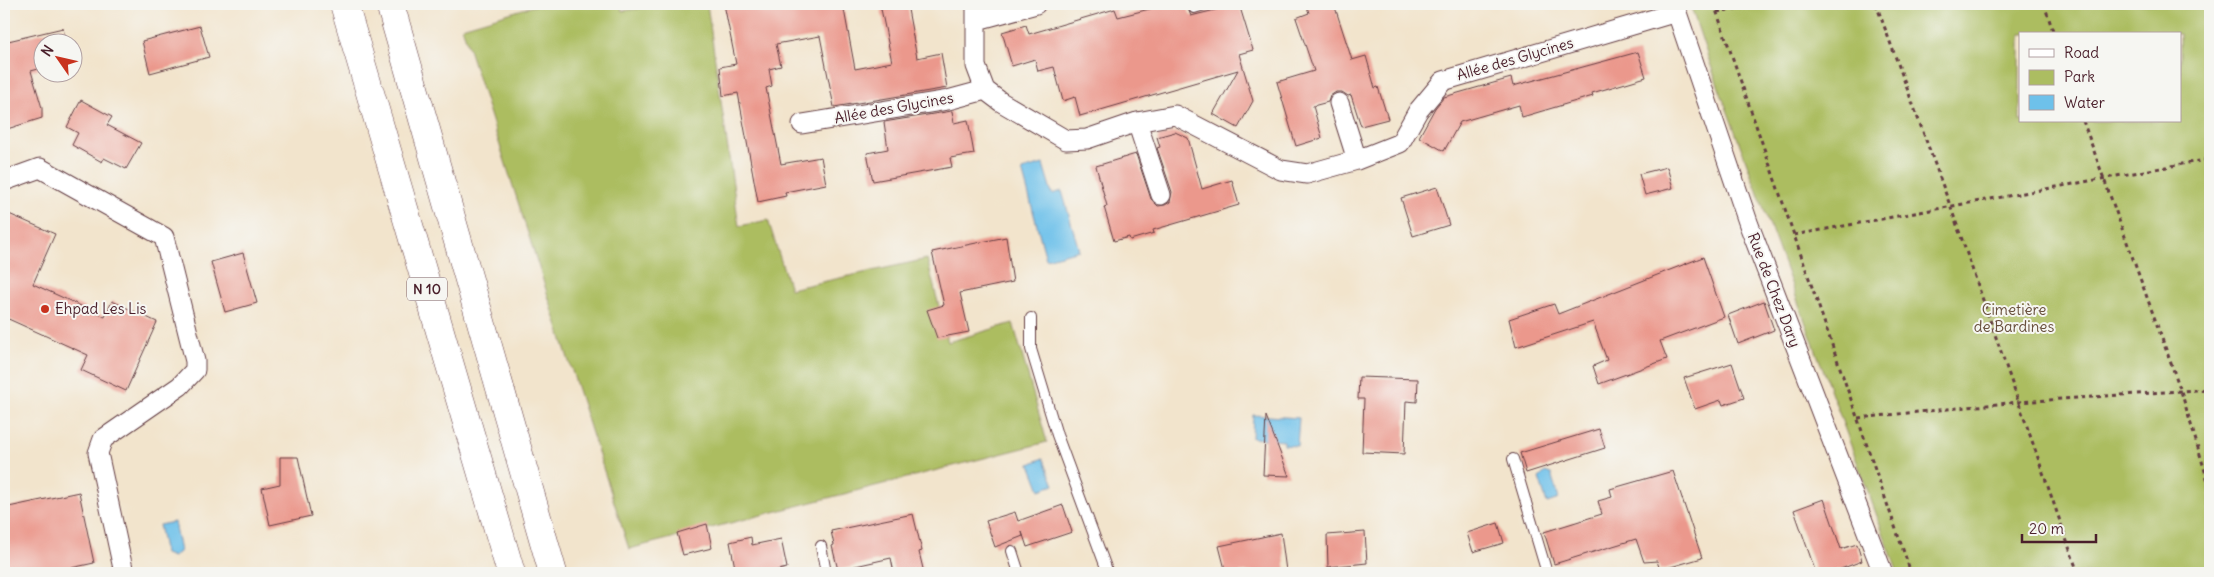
<svg xmlns="http://www.w3.org/2000/svg" width="2214" height="577" font-family="Delius,sans-serif">
	<style>
		.green { fill: #acbd61; stroke: #7b6e46; fill-rule: evenodd }
		.water { fill: #6ec1ea; stroke: #5c708a }
		.building { fill: #eb988c }
		.lines { fill: none; stroke-linecap: round; stroke-linejoin: round }
		.service-casing { stroke: #633d43; stroke-width: 12 }
		.minor-casing { stroke: #633d43; stroke-width: 21 }
		.trunk-casing { stroke: #633d43; stroke-width: 29 }
		.path { stroke: #633d43; stroke-width: 3; stroke-dasharray: 4 4; stroke-linecap: butt }
		.service { stroke: #fff; stroke-width: 10 }
		.minor { stroke: #fff; stroke-width: 19 }
		.trunk { stroke: #fff; stroke-width: 28 }
		.poi-dot { fill: #c8321e; stroke: #f6f6f2; stroke-width: 2 }
		.labels { text-anchor: middle; stroke-width: 4; stroke-linejoin: round; paint-order: stroke }
		.shield { fill: #f6f6f2; stroke: #7e6067; stroke-width: 1 }
		.shield-label { font-size: 14px; font-weight: bold; fill: #4a1f2b }
		.street-label { font-size: 15px; fill: #4a1f2b; stroke: #f6f6f2 }
		.poi-label { font-size: 15px; fill: #4a1f2b; stroke: #f6f6f2; text-anchor: start }
		.park-label { font-size: 15px; fill: #674e3b; stroke: #f6f6f2 }
	</style>
	<rect width="100%" height="100%" fill="#f6f6f2"/>
	<filter id="ink" filterUnits="userSpaceOnUse"><feTurbulence type="fractalNoise" baseFrequency=".02" numOctaves="2"/><feDisplacementMap in="SourceGraphic" scale="10" xChannelSelector="R" yChannelSelector="G"/><feConvolveMatrix kernelMatrix="1 2 1 2 8 2 1 2 1" color-interpolation-filters="sRGB"/></filter>
	<filter id="wash" filterUnits="userSpaceOnUse"><feTurbulence type="fractalNoise" baseFrequency=".0096" numOctaves="4" result="noise"/><feDisplacementMap in="SourceGraphic" scale="20" xChannelSelector="R" yChannelSelector="G"/><feGaussianBlur stdDeviation="1.12" result="paint"/><feColorMatrix in="noise" values="0 0 0 0 0 0 0 0 0 0 0 0 0 0 0 0 0 1.4 0 .05"/><feComposite in="paint" operator="in"/></filter>
	<g filter="url(#wash)">
		<rect width="100%" height="100%" fill="#f2e4cc"/>
		<path class="green" d="M540,4H620L622,11L668,4H707L739,226L768,220L790,289L927,259L948,342L1013,323L1047,442L629,549L462,27Z
			M1690,4H2210V573H1898L1712,69ZM2020,34H2180V121H2020Z"/>
		<path class="water" d="M1043,164L1052,194L1062,191L1079,250L1046,259L1022,170Z
			M1253,415L1299,418L1297,446L1284,445V441L1252,438Z
			M1043,458L1054,485L1040,490L1030,464Z
			M1545,472L1551,474L1559,499L1547,503L1539,478Z
			M174,522L180,551L173,557L165,554L159,525Z"/>
		<g id="blocks">
			<path class="building" d="M724,4H843L855,69L892,62L880,4H907L917,58L941,53L947,88L834,107L820,36L776,44L781,66L769,69L772,86L766,88L781,164L821,157L826,184L785,192L786,196L758,202L738,93L723,96L720,67L736,64Z
				M1169,4H1186L1191,16L1239,4L1253,50L1239,54L1253,101L1238,128L1213,114L1238,70L1080,116L1075,97L1063,101L1054,67L1038,71L1035,59L1012,66L1002,32L1026,25L1029,34L1115,9L1118,17Z
				M1306,4H1334L1352,60L1366,56L1375,88L1378,87L1388,119L1361,126L1351,95L1348,96L1342,92H1336L1330,96L1328,102L1313,106L1322,138L1296,146L1277,82L1314,71L1296,18L1309,13Z
				M200,26L209,57L150,73L142,41Z
				M63,28L66,42H42V68L31,71L42,108V118L4,130V42Z
				M1638,52L1646,77L1592,93L1593,96L1522,117L1519,105L1460,122L1444,151L1419,137L1435,108L1444,97L1511,78L1513,86Z
				M81,100L112,117L107,125L141,143L126,169L104,158L102,162L72,145L78,133L67,127Z
				M952,111L954,123L968,120L974,154L950,158L952,167L873,181L867,153L888,149L884,122Z
				M1175,132L1188,138L1202,189L1232,180L1239,205L1153,230L1154,233L1130,240L1129,237L1114,241L1104,207L1107,206L1096,166L1136,154L1151,199L1158,206L1165,205L1170,202L1172,192L1157,148L1160,147L1157,137Z
				M1667,167L1673,188L1645,195L1639,174Z
				M1437,187L1449,225L1413,236L1401,198Z
				M9,214L55,234L33,284L105,317L112,301L157,322L126,391L81,370L88,355L4,317V227Z
				M1006,237L1013,282L960,293L969,332L937,338L927,310L944,305L932,252Z
				M243,253L257,303L225,312L211,262Z
				M1703,257L1724,317L1660,341L1667,359L1599,384L1593,366L1607,360L1593,322L1516,347L1509,319L1554,304L1558,314Z
				M1764,301L1774,330L1738,344L1728,315Z
				M1732,363L1744,398L1723,405L1721,400L1695,409L1684,378Z
				M1359,377L1418,379L1417,402L1406,401L1404,454L1362,452L1364,399H1358Z
				M1266,416L1289,476L1263,475Z
				M1599,429L1605,448L1526,473L1520,453Z
				M280,457H298L311,516L270,525L262,488L280,484Z
				M1673,471L1702,558L1660,570L1657,561L1644,562L1636,539L1554,564L1544,532L1602,514L1598,501L1612,497L1610,489Z
				M79,492L94,563L48,573H4V508Z
				M1824,499L1841,549L1857,544L1862,561L1830,573H1816L1794,510Z
				M1063,505L1072,532L1027,547L1022,532L1023,536L995,547L986,521L1015,512L1018,521Z
				M913,514L922,551L919,552L924,573H894L891,558L838,570L832,546L834,545L831,531Z
				M1498,523L1504,543L1473,552L1467,533Z
				M707,524L712,548L683,555L677,533Z
				M1365,532L1367,563L1328,567L1327,535Z
				M1281,533L1286,571L1226,573L1219,546Z
				M751,537L752,545L781,539L787,568L765,573H736L730,542Z"/>
		</g>
	</g>
	<g filter="url(#ink)">
		<use href="#blocks" fill-opacity="0" stroke="#633d43" stroke-width="1"/>
		<g class="lines">
			<defs>
				<path id="service" d="M1193,4L1194,8L1207,4
					M1031,318V349L1057,435L1108,573
					M1513,459L1547,573
					M821,546L826,573
					M1012,551L1019,573"/>
				<path id="minor" d="M976,4V66L985,90L1001,102L1066,140L1087,139L1137,122L1175,115L1281,170L1307,174L1357,160L1400,143L1418,111L1443,81L1677,12
					M1674,4L1749,225L1883,573
					M977,20L1036,4
					M1339,103L1357,160
					M1137,122L1161,195
					M802,124L948,100L985,90
					M4,181L40,168L164,237L195,361V370L180,386L103,439L98,453L124,573"/>
				<path id="trunk" d="M344,4L511,573
					M390,4L553,573"/>
			</defs>
			<use href="#service" class="service-casing"/>
			<use href="#minor" class="minor-casing"/>
			<use href="#trunk" class="trunk-casing"/>
			<path class="path" d="M1714,4L1909,567L1915,573
				M1876,4L1951,208L2078,573
				M2044,4L2054,34
				M1717,12L1763,4
				M2083,121L2181,391L2210,488
				M1794,235L2210,159
				M1858,418L2018,402L2210,389"/>
			<use href="#service" class="service"/>
			<use href="#minor" class="minor"/>
			<use href="#trunk" class="trunk"/>
		</g>
	</g>
	<circle class="poi-dot" cx="45" cy="309" r="5"/>
	<g class="labels">
		<rect class="shield" x="407" y="277.5" width="40" height="23" rx="4"/>
		<g class="shield-label">
			<text x="427" y="294">N 10</text>
		</g>
		<g class="street-label">
			<text transform="translate(1515 59) rotate(-16)" y="5">Allée des Glycines</text>
			<text transform="translate(894 108) rotate(-10)" y="5">Allée des Glycines</text>
			<text transform="translate(1774 290) rotate(69)" y="5">Rue de Chez Dary</text>
		</g>
		<g class="poi-label">
			<text x="55" y="314">Ehpad Les Lis</text>
		</g>
		<g class="park-label">
			<text x="2014" y="315">Cimetière<tspan x="2014" dy="17">de Bardines</tspan></text>
		</g>
	</g>
	<rect width="2214" height="577" fill="none" stroke="#f6f6f2" stroke-width="20"/>
	<rect x="2019" y="32" width="162" height="90" fill="#f6f6f2" stroke="#b1a0a2"/>
	<rect x="2029" y="49" width="25" height="8" fill="#ffffff" stroke="#b1a0a2"/>
	<text x="2064" y="58" font-size="15" fill="#4a1f2b">Road</text>
	<rect x="2029" y="70" width="25" height="15" fill="#acbd61" stroke="#b1a0a2"/>
	<text x="2064" y="82" font-size="15" fill="#4a1f2b">Park</text>
	<rect x="2029" y="95" width="25" height="15" fill="#6ec1ea" stroke="#b1a0a2"/>
	<text x="2064" y="108" font-size="15" fill="#4a1f2b">Water</text>
	<g transform="translate(58 58) rotate(304)"><circle r="24" fill="#f6f6f2" stroke="#b1a0a2"/>
	<path d="M0-4L9 19L0 12L-9 19Z" fill="#c8321e"/>
	<text y="-8" font-size="14" font-weight="bold" text-anchor="middle" fill="#4a1f2b">N</text>
	</g>
	<path d="M2022 534v8h74v-8" fill="none" stroke="#4a1f2b" stroke-width="2.5"/>
	<text x="2029" y="534" font-size="15" fill="#4a1f2b" stroke="#f6f6f2" stroke-width="4" paint-order="stroke">20 m</text>
</svg>
